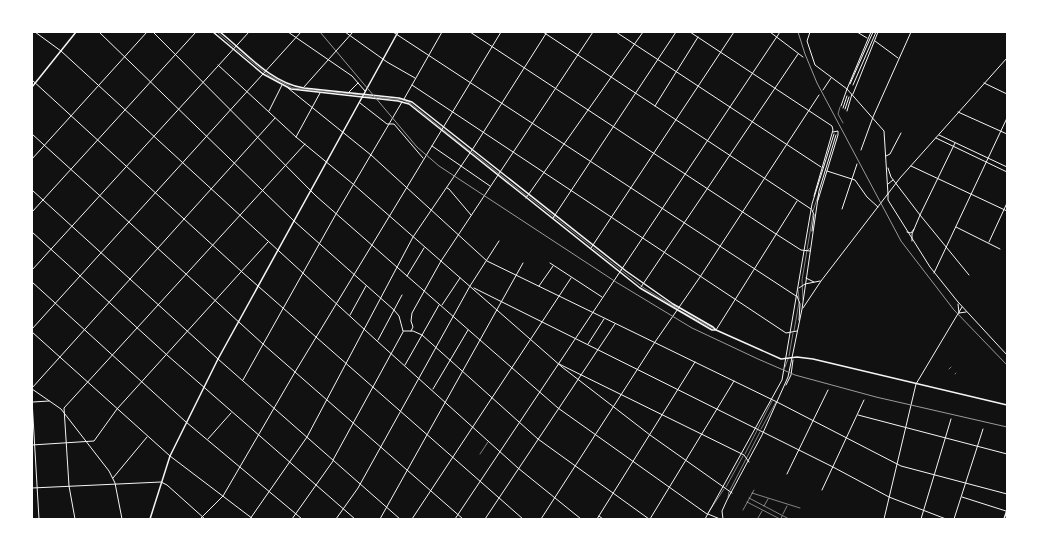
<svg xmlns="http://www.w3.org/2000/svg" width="1039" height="551" font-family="Signika,sans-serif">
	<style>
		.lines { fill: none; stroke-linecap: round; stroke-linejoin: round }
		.service { stroke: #f5f5f5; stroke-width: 0.5 }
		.pedestrian { stroke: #f5f5f5; stroke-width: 0.5 }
		.minor { stroke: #f5f5f5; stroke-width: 1 }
		.tertiary { stroke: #f5f5f5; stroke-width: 1 }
		.secondary { stroke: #f5f5f5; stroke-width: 1 }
		.primary { stroke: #f5f5f5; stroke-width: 1.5 }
		.rail { stroke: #9a9a9a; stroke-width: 1 }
	</style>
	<rect width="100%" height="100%" fill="#111"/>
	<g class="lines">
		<path class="service" d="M217,32L234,47
			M236,49L268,75L293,88L362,95
			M365,96L403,100L410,103L470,151
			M472,152L527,196
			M529,197L591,246
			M813,211L818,196
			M593,248L644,288L677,308
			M807,251L810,248
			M798,290L799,299
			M803,300L802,280L813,214
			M679,310L714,329
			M794,331L799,302
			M789,356L793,333
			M785,367L788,359
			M761,429L776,402
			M480,454L488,442
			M745,454L772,401
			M726,487L743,456
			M730,490L760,432
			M728,497L729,492
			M708,513L724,489"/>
		<path class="pedestrian" d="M840,107L838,114L843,123
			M949,369L951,367
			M955,374L956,373
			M752,493L800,508
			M749,498L789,519
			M747,502L780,519
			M764,506L768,499
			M743,510L754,490
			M783,514L787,506
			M758,518L762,511
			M781,519L782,516"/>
		<path class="minor" d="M35,32L61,51L377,341L518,468L581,519
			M99,32L294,221L394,310L399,316L403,331
			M153,32L316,196L480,340L558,408L707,514
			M288,32L352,76L365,91
			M345,32L387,62L415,78
			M393,32L796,296
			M470,32L776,234L801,250L810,251
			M543,32L811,209
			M616,32L821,167
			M690,32L832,126L833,130L814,196
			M770,32L803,57
			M810,32L807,41L815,65L847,89L841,106
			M857,32L867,38
			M875,41L898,58
			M218,65L296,137L353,184L562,367L650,435L732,493
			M32,80L242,272L523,519
			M984,83L1007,94
			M412,85L786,333L797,331
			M304,87L353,32
			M288,88L371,155L487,261L777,402L901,466L1007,494
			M823,90L831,78
			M349,92L358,83
			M360,103L387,124H394L423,158
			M655,106L698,37
			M269,111L282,85
			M847,111L852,94
			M958,112L1007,134
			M32,134L263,344L463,519
			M296,137L320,93
			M955,143L920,215L969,275
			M432,146L490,186
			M861,150L873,117L911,32
			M886,156L890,154L901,133
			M32,159L147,32
			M911,166L1007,211
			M827,171L855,180L867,197L878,207
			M447,188L449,189L471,215
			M526,198L643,32
			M818,200L838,135V131L833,132
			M842,209L857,164
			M32,212L196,32
			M553,218L676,32
			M956,227L1000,249
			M32,232L167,355L355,519
			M989,242L1007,203
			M591,248L734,32
			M550,263L602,297
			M32,270L249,32
			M934,273L1007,118
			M407,276L424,248
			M32,282L186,422L302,519
			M539,286L553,266
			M641,287L798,54
			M474,288L833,467L889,497L946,519
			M442,305L460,278
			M350,315L366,286
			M32,329L301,32
			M716,330L797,201
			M403,331H413L422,335L538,439L649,519
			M411,331L413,327L411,321L412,313L441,261L593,32
			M32,332L170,456L253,519
			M378,340L402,295
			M588,344L604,319
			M559,364L744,455L749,462
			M405,365L439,305
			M32,388L275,118
			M433,389L468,330
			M32,400L39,519
			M33,402L49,401
			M858,415L1007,454
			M208,439L231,413
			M32,445L94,441L117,409L268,242
			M333,460L403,332
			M787,474L828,390
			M113,478L147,437
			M32,488L161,482L167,485L205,519
			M822,490L864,400
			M962,497L1006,511
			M599,516L603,519
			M75,519L69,486L64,408L305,144
			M200,519L223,496L295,372L501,32
			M250,519L307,437L413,237L474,147L547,32
			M336,519L358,488L470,286L499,241
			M380,519L523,263
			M412,519L571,278
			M455,519L780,32
			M485,519L615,324
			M541,519L655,342L700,277L819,95
			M597,519L695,362
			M650,519L734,381
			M921,519L951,419
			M954,519L983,429"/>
		<path class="tertiary" d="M871,32L847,89L884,131L888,194
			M853,94L878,32
			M939,135L1007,167
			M936,138L1007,172
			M888,168L891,177L920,215L912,234V241
			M888,184L893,180
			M243,380L336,214L402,102
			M292,519L333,461"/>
		<path class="secondary" d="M850,84L873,32
			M853,85L876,32
			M404,99L442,32
			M843,108L847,96
			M845,109L849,97
			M32,190L218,359L400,519
			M888,194V200L930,267L958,302L1007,355
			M812,210L814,215L812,231
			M907,232L911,233L914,229
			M806,278L814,282
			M799,288L805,284L820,281
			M797,296L800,304L799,320
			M958,304L959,313
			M803,308L821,281L900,178L1007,58
			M959,313L966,312
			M786,385L791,375L793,360
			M32,389L61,409L109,471L115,483L122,519
			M708,514L720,519
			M705,519L782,380L812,204L834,134
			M723,519L722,511L727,500L762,435L788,377L802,309L819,191L836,135
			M884,519L916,384L962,307"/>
		<path class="primary" d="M213,32L263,74L291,89L398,101L409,104L640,288L712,330H716L781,359L797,357L813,359L1007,405
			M220,32C245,52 271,83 304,88L399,98L412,102L626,271L673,304L713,327L716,330
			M32,87L76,32
			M150,519L170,456L218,359L398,32
			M1004,519L1007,510"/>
		<path class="rail" d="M320,32L417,147L439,166L616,282L692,328L758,359L795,375L876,397L1007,427
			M798,32L805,54L817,83L901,241L954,310L1007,365"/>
	</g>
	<rect width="1039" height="551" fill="none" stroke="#ffffff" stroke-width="66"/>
</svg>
